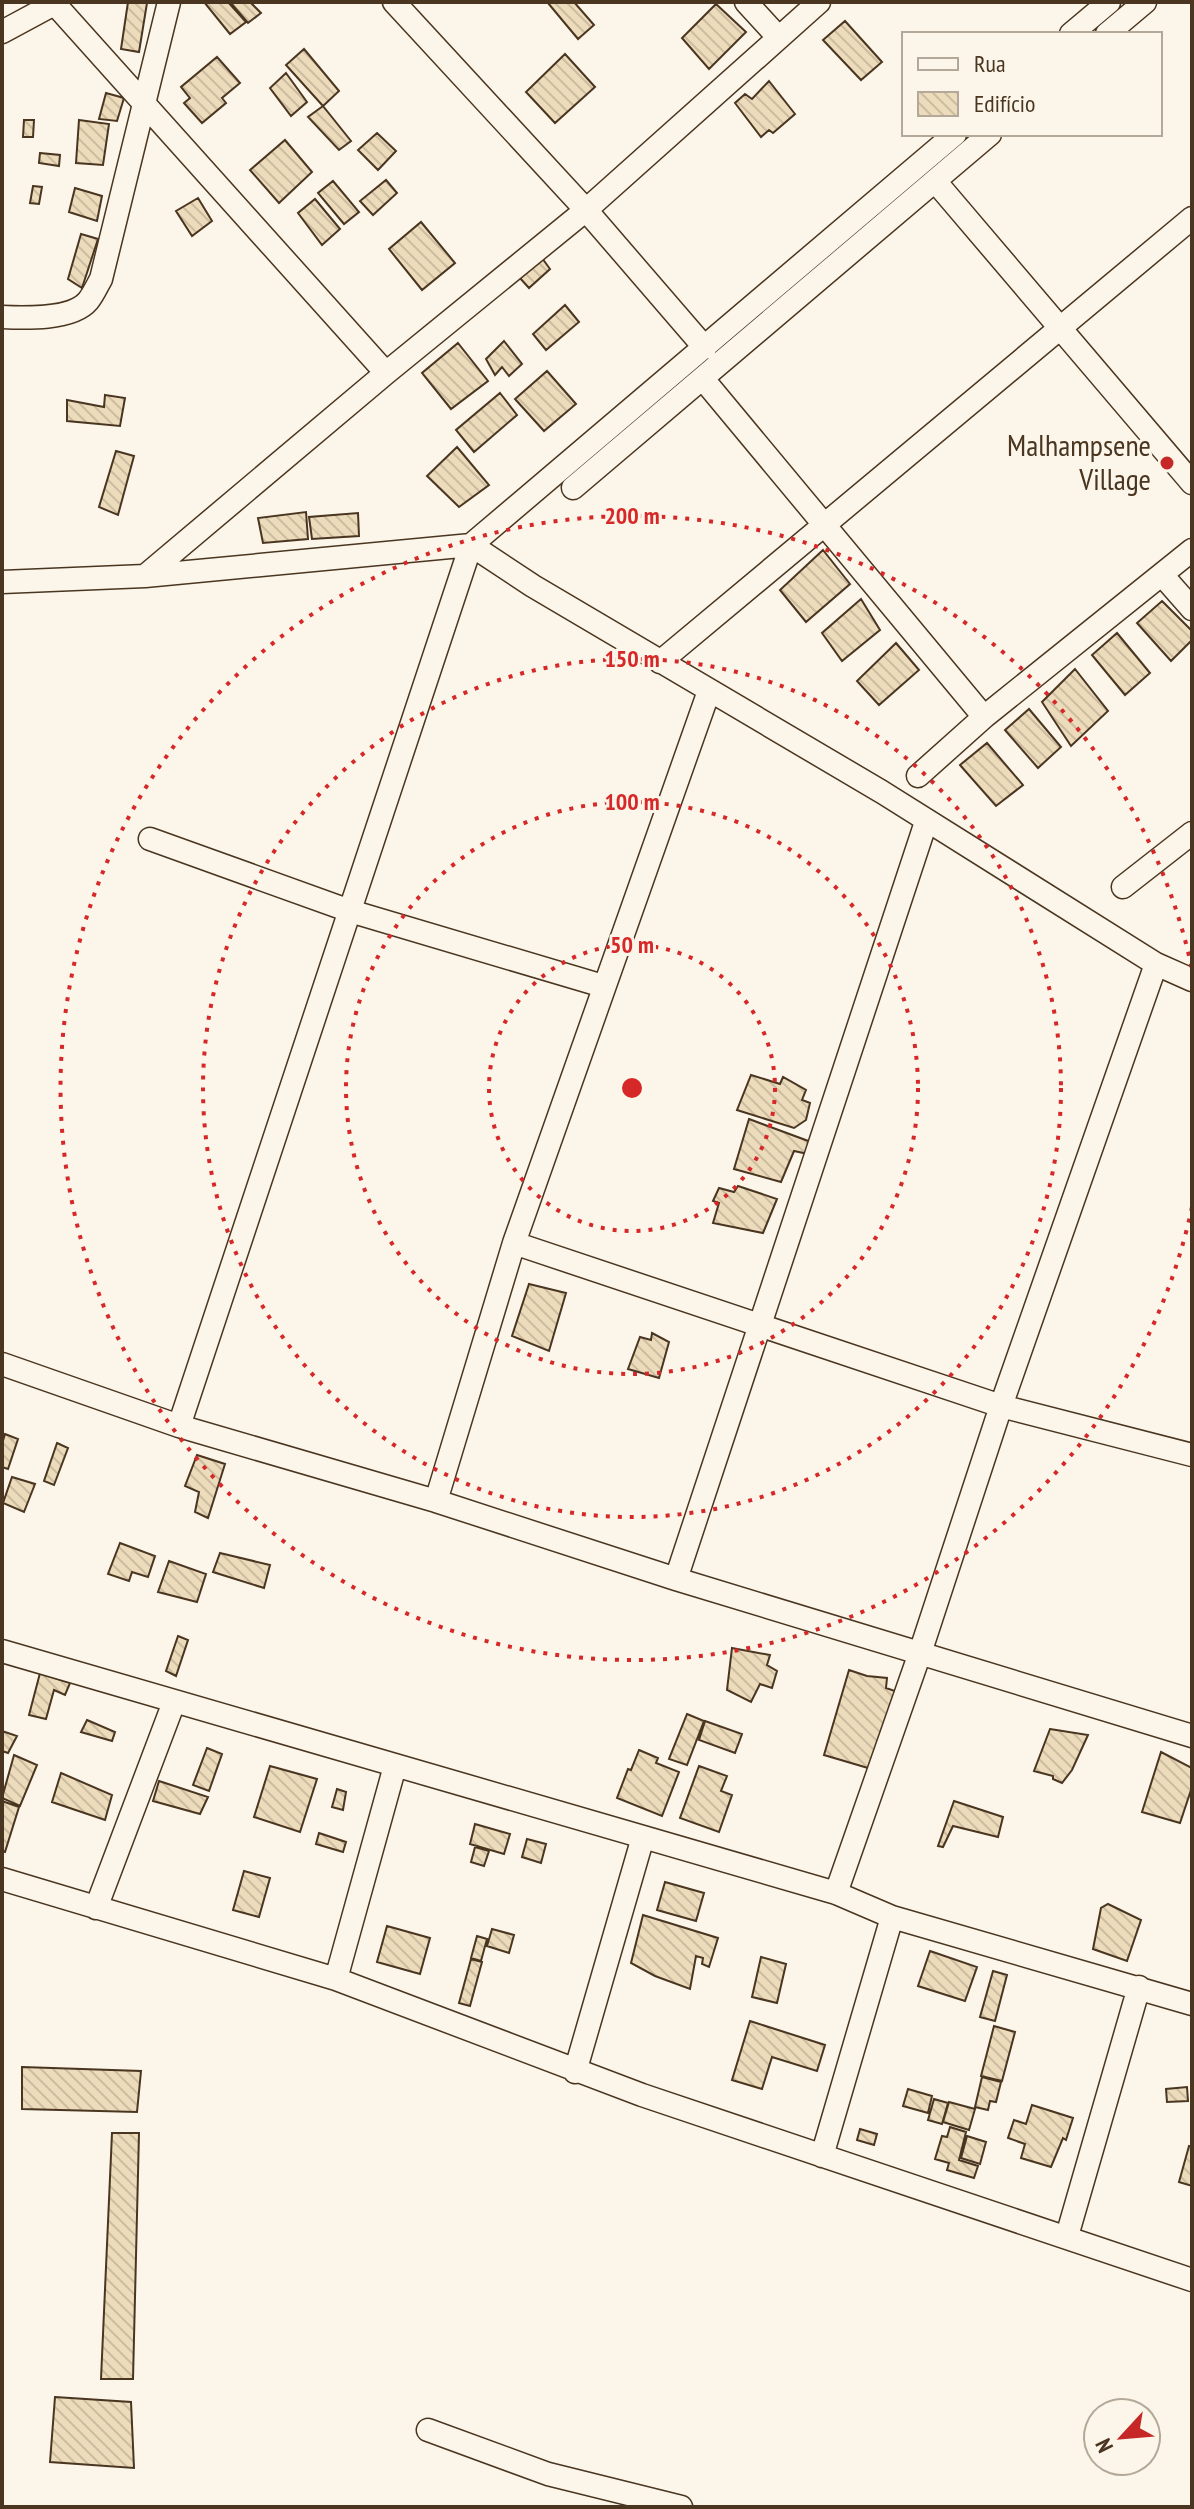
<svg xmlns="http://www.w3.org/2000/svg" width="1194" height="2509" font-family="'PT Sans Narrow',sans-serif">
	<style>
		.building { fill: url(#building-back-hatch); stroke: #4a3520; stroke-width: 2 }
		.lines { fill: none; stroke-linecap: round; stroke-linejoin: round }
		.minor-casing { stroke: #4a3520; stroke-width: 25 }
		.minor { stroke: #fbf6e9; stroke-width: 22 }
		.ring { fill: none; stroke: #d62828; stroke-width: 4; stroke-dasharray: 4 8 }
		.poi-dot { fill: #c62828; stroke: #fbf6e9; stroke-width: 3 }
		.labels { text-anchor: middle; stroke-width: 6; stroke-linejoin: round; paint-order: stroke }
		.poi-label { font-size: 30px; fill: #4a3520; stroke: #fbf6e9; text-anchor: end }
		.centre { fill: #d62828; stroke: #fbf6e9; stroke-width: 4 }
		.ring-label { font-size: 24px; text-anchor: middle; font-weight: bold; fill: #d62828; stroke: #fbf6e9; stroke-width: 6; stroke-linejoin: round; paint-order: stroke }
	</style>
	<defs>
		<pattern id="building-back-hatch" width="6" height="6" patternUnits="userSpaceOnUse" patternTransform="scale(2)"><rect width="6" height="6" fill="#ecdcbc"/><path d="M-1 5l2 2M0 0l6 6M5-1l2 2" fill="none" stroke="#ccbda1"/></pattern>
	</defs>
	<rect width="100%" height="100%" fill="#fbf6e9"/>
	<path class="building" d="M128,2L147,3L139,52L121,49Z
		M204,2H228L246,22L230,34Z
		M230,2H250L261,13L248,23Z
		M550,2H574L594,25L578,39L548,3Z
		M716,4L746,32L709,69L682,38Z
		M845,21L882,62L861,80L823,40Z
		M304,49L339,91L323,106L286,65Z
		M565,54L595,87L555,123L526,92Z
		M217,57L240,83L222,98L226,103L202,123L184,103L190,98L181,87Z
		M286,73L307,102L291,116L270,88Z
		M769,81L795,114L773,133L769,130L761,137L735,103L745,94L752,99Z
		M106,93L124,98L117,121L99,119Z
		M323,106L351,141L339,150L308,117Z
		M24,120H34L33,137H23Z
		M79,120L109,124L103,165L76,163Z
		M377,133L396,151L378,170L358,150Z
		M285,140L312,172L279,203L250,170Z
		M40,153L60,155L59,166L39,163Z
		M386,180L397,193L373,215L360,201Z
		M333,181L359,212L344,224L318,193Z
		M33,186L42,187L39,204L30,203Z
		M75,188L102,196L97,221L69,212Z
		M198,198L212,221L192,236L176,211Z
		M315,199L340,229L322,245L298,213Z
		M421,222L455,263L422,290L389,249Z
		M81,234L98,239L82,288L68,279Z
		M542,258L550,269L529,288L519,277Z
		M565,305L579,322L546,350L533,334Z
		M504,341L522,364L509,376L502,367L495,375L486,359Z
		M458,343L488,381L451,409L422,373Z
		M547,371L576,404L544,431L515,399Z
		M500,393L517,415L474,452L456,430Z
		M105,395L125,398L120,426L67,421V400L104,407Z
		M457,447L489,485L459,507L427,476Z
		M116,451L134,456L118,515L99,507Z
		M306,512L308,539L263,543L258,518Z
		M358,513L359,536L312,539L309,517Z
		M823,550L850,584L806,622L780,590Z
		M861,599L880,630L842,661L822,633Z
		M1162,601L1192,631V640L1171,661L1137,623Z
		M1117,633L1150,673L1125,695L1092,655Z
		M896,643L919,670L879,705L857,681Z
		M1075,669L1108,711L1071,746L1042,702Z
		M1029,709L1061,747L1038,768L1005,730Z
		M987,743L1023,785L996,806L960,765Z
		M751,1075L780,1084L783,1077L806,1090L802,1100L810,1103L806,1120L794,1128L737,1110Z
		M749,1119L811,1142L808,1154L794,1151L781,1182L734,1169Z
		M738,1186L777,1199L763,1233L713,1223L719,1203L713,1201L719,1188L734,1192Z
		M529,1284L566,1293L549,1351L512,1336Z
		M652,1333L669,1342L659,1378L628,1369L640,1337L651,1340Z
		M5,1434L18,1439L8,1469L2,1467V1444Z
		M57,1443L68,1448L54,1485L44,1481Z
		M197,1455L225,1464L208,1518L195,1512L199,1492L185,1486Z
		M12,1477L35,1484L24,1512L3,1503Z
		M120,1543L155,1556L148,1577L132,1572L129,1581L108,1574Z
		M220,1553L270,1565L264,1588L213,1572Z
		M169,1561L206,1574L197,1602L158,1592Z
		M178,1636L188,1640L176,1676L166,1671Z
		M732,1648L770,1655L767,1665L777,1671L772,1688L760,1684L751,1702L727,1690Z
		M849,1670L867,1676L887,1678L886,1688L898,1692L868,1768L824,1755Z
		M40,1673L70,1683L65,1695L54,1690L46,1719L29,1715Z
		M687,1714L704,1721L687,1765L669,1759Z
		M87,1720L115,1732L112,1741L81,1732Z
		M705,1721L742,1734L735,1753L699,1740Z
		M1050,1729L1088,1735L1072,1770L1062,1783L1053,1779V1776L1034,1771Z
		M2,1731L17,1736L8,1753L2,1751Z
		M207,1748L222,1754L209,1791L193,1785Z
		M639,1750L658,1758L656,1763L679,1772L662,1816L617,1798L628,1769L631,1770Z
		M1161,1752L1192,1768V1787L1180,1823L1142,1812Z
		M14,1755L37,1765L20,1806L2,1798Z
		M270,1766L317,1779L300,1832L254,1817Z
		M699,1766L727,1776L721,1791L732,1795L719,1832L680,1818Z
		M61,1773L112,1795L105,1820L52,1802Z
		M159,1781L208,1797L200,1814L153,1801Z
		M337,1789L346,1792L343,1810L332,1807Z
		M2,1801L19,1807L5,1852L2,1851Z
		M954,1801L1003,1817L998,1837L953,1826L943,1847L938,1846Z
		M475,1824L510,1834L504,1854L470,1844Z
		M319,1833L346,1842L343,1852L316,1844Z
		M527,1839L546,1844L541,1863L522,1857Z
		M475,1847L489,1851L484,1866L471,1862Z
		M244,1871L270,1878L259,1917L233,1910Z
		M665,1882L704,1893L696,1921L657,1910Z
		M1108,1904L1141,1920L1127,1961L1093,1949L1101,1908Z
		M643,1915L718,1938L709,1967L702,1964L703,1958L696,1956L690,1989L655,1976L631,1963Z
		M387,1926L430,1938L420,1974L377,1962Z
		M492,1929L514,1935L509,1953L487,1946Z
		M477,1936L487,1939L481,1961L471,1958Z
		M930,1951L977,1967L965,2001L918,1986Z
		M761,1957L786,1964L777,2003L752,1997Z
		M471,1959L482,1962L470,2006L459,2003Z
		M993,1971L1007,1975L995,2021L980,2017Z
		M750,2021L825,2045L817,2071L772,2057L762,2089L732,2080Z
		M994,2026L1015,2032L1002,2081L981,2076Z
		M22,2067L141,2071L137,2112L22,2109Z
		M982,2077L1001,2082L996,2102L990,2101L988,2110L975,2107Z
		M1187,2087L1188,2101L1167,2102L1166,2089Z
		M908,2089L932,2096L928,2113L903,2106Z
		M934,2099L948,2103L942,2124L928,2120Z
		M949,2102L975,2109L969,2130L943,2122Z
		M1032,2105L1073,2118L1066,2140L1063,2138L1051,2167L1021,2158L1025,2144L1008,2138L1014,2120L1026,2124Z
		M950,2127L966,2132L959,2160L978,2166L974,2178L947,2170L949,2163L935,2159L942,2136L947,2137Z
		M860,2129L877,2134L874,2145L857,2140Z
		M112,2133H139L133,2379H101Z
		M967,2136L986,2142L980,2164L961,2158Z
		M1189,2146L1192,2147V2186L1179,2182Z
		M55,2397L131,2402L134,2468L50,2462Z"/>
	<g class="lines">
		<defs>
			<path id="minor" d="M53,2L386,373
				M394,2L586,210L705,348
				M746,2L778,37
				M2,32L54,4
				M1071,34L1109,2
				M1107,34L1145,2
				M935,181L1192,483
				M2,317C25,318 72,320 88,301C93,295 97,286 101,279L169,2
				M703,379L984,717
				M573,488L990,134
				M145,576L386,373L586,210L819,2
				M1163,576L1192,609
				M2,582L145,576L471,545L533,586L882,792L1156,964L1192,980
				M660,662L1192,218
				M918,776L984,717L1192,550
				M150,839L350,911L603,986
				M1123,887L1192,833
				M514,1243L1001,1406L1192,1455
				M2,1364L179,1426L436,1501L676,1579L1192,1736
				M179,1426L471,545L955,134
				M436,1501L514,1243L709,691
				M676,1579L926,822
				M2,1651L836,1893L892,1917L1192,2004
				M2,1879L336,1979L642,2095L1192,2280
				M836,1893L920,1653L1001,1406L1156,964
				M96,1908L174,1702
				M336,1979L395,1766
				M575,2072L643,1837
				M822,2156L892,1917
				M1067,2236L1139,1987
				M428,2430L548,2474L681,2507"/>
		</defs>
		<use href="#minor" class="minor-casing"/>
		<use href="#minor" class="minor"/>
	</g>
	<g class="ring">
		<circle cx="632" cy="1088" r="143"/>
		<circle cx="632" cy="1088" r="286"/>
		<circle cx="632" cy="1088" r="429"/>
		<path d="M1192 1207A572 572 0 1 1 1192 969"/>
	</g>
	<circle class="poi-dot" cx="1167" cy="463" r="8"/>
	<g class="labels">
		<g class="poi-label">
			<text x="1151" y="456">Malhampsene<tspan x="1151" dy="34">Village</tspan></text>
		</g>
	</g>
	<circle cx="632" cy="1088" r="12" class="centre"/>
	<g class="ring-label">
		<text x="632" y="524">200 m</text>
		<text x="632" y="667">150 m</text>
		<text x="632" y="810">100 m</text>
		<text x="632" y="953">50 m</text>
	</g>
	<rect width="1194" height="2509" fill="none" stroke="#4a3520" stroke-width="8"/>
	<rect x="902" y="32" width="260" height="104" fill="#fbf6e9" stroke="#b4a999" stroke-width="2"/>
	<rect x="918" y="58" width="40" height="12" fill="#fbf6e9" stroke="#b4a999" stroke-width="2"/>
	<text x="974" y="72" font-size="24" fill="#4a3520">Rua</text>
	<rect x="918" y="92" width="40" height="24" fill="url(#building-back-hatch)" stroke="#b4a999" stroke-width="2"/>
	<text x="974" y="112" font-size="24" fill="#4a3520">Edifício</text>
	<g transform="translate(1122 2437) rotate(244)"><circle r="38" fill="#fbf6e9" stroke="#b4a999" stroke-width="2"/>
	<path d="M0-6L14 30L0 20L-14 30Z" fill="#c62828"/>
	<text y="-12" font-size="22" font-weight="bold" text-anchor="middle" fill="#4a3520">N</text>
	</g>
</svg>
